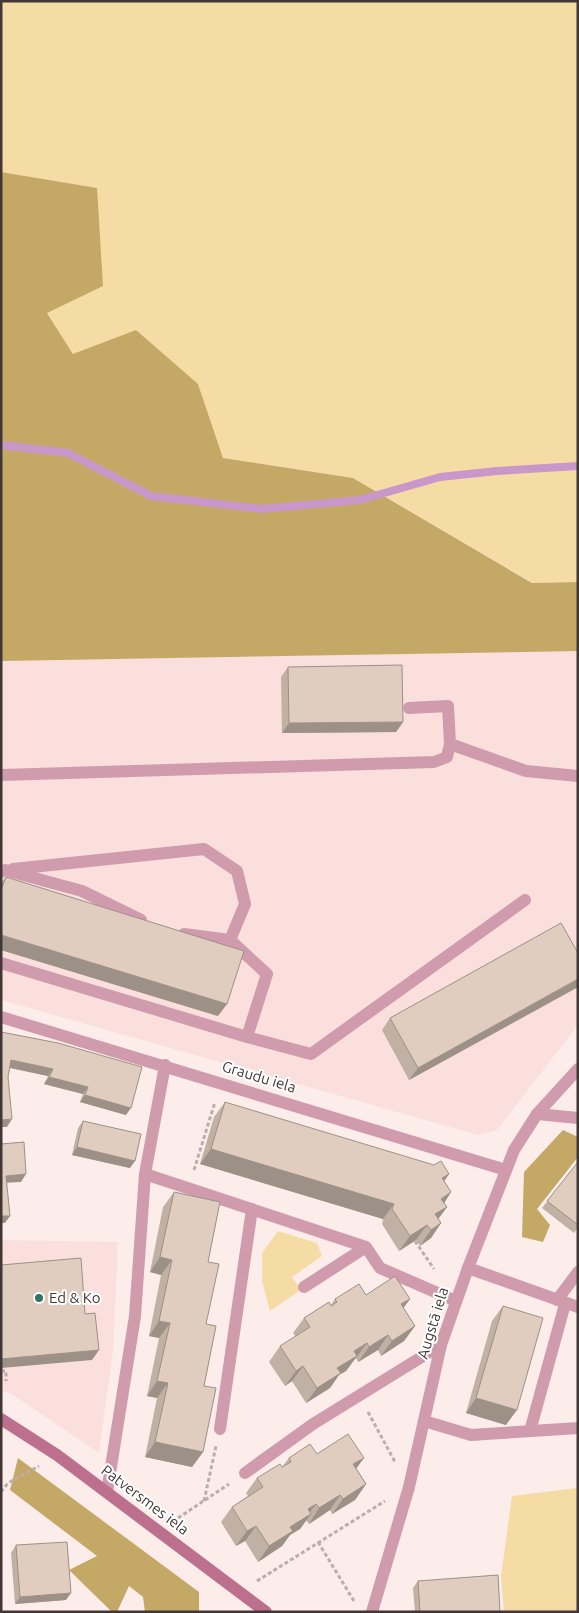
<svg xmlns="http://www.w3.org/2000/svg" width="579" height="1613" font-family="Ubuntu,sans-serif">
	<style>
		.built { fill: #fadfdc }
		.green { fill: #f5dca4 }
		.forest { fill: #c4a865 }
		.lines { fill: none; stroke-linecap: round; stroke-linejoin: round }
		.stream { stroke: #ca97cb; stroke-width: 8 }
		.path { stroke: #bcaead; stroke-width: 3; stroke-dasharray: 4 2.5; stroke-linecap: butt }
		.lane { stroke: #d19bae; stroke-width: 12 }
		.street { stroke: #d19bae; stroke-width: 12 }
		.secondary { stroke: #bd708d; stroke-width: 12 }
		.wall { fill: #c1b0a4 }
		.shaded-wall { fill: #9d9086 }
		.building { fill: #e0cdbf; stroke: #9d9086 }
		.poi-dot { fill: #307365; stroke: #fff; stroke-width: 2 }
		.labels { text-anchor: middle; stroke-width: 4; stroke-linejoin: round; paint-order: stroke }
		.street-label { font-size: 15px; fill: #413736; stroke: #fff }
		.poi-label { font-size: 15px; fill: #413736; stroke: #fff; text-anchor: start }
	</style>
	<rect width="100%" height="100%" fill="#fcedeb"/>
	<path class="built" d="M578,642V1025L497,1130L478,1135L1,1000V655Z
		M1,1240L118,1242L113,1351L99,1453L10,1393L1,1390Z"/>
	<path class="green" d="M1,1H578V582L533,583L353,478L223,458L198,384L73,354L47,313L96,188L1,172Z
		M278,1231L317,1243L322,1256L292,1277L301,1290L270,1311L262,1281V1253Z
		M577,1488L578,1612H504L501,1576L512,1496Z"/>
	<path class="forest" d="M1,172L97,188L103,286L47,313L73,354L136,330L198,384L223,458L353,478L532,583L578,582V651L1,661Z
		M563,1130L578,1137V1157L537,1209L550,1225L543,1242L522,1237L524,1172Z
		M18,1458L199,1592V1612H145L143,1597L129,1586L117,1612H112L69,1570L97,1556L10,1490Z"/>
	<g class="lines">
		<path class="stream" d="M1,445L68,453L151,496L262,509L360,500L440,477L497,471L578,466"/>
		<path class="path" d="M194,1170L215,1102
			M415,1241L434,1269
			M1,1371H6V1381
			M368,1412L395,1462
			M1,1492L8,1483L39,1466
			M204,1501L216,1446
			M178,1518L229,1484
			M318,1542L354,1601
			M257,1581L385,1501"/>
		<path class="lane" d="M450,744L526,771L578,776
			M1,775L434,762L447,757L450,744L448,706L409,708
			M13,869L204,849L237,871L245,904L230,940
			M1,872L5,870L82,891L141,920
			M184,934L230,940L267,974L247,1037
			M1,963L247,1037L311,1054L525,900
			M537,1114L578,1118
			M145,1174L366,1247L380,1268L456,1301
			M468,1268L578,1307
			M304,1287L366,1247
			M557,1300L578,1272
			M424,1421L471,1435L578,1428
			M220,1429L252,1209
			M530,1431L565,1304
			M245,1473L313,1424L441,1345
			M107,1492L135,1316L145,1174L165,1065"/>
		<path class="street" d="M1,1017L506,1170
			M372,1612L409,1487L441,1345L468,1268L514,1150L537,1114L578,1069"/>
		<path class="secondary" d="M1,1419L57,1455L266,1612"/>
	</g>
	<path class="wall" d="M288,667L403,722L396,732L282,733L281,677Z
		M6,877L218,1016L1,950V883Z
		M578,953V987L409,1080L382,1030L390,1018Z
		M1,1032L58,1043L126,1115L80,1102L83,1094L44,1084L48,1076L10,1068L8,1077L7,1127H1Z
		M225,1102L449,1174L444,1181L451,1192L444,1203L447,1207L438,1219L441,1223L431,1238L420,1246L416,1240L399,1251L382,1224L383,1219L200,1164L214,1117Z
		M83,1121L130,1168L72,1155L78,1128Z
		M578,1162V1228L574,1233L542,1208Z
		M174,1192L208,1262L203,1452L192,1467L145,1457L157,1398L147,1396L159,1338L149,1336L161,1275L150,1272L163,1207Z
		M366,1295L410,1299L403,1308L415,1326L404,1341L381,1356L378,1350L358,1362L356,1358L354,1360L346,1371L339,1375L330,1388L306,1403L292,1381L285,1386L269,1362L280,1346L296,1337L293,1333L304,1318L331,1305L335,1299Z
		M503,1306L506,1425L466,1413L492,1321Z
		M317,1454L356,1468L366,1484L355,1500L332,1514L330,1510L309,1524L306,1520L300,1529L290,1535L282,1546L258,1562L245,1541L236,1546L221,1522L232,1507L248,1496L246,1493L257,1478L282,1467L289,1458Z
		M16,1545L66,1600L15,1604L11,1553Z
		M418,1581L500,1612H415L413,1588Z"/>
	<path class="shaded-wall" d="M403,722L396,732L282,733L289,723Z
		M1,935L227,1004L218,1016L1,950Z
		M578,979V987L409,1080L418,1068Z
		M11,1060L53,1069L48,1076L6,1067Z
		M49,1077L88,1087L83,1094L44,1084Z
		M85,1095L131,1108L126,1115L80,1102Z
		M12,1119L7,1127H1V1120Z
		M77,1147L135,1161L130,1168L72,1155Z
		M211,1149L394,1204L383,1219L200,1164Z
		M26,1174L21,1182L1,1183L6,1176Z
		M449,1174L439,1189L442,1178Z
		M451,1192L441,1208V1199Z
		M447,1207L436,1222L435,1214Z
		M1,1216H10L5,1223H1Z
		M441,1223L431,1238L420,1246L431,1230Z
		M427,1225L416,1240L399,1251L410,1236Z
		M160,1257L172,1260L161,1275L150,1272Z
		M410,1299L399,1314L401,1304Z
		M159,1321L170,1323L159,1338L149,1336Z
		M415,1326L404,1341L381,1356L392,1341Z
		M388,1335L378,1350L358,1362L369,1347Z
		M367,1343L346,1371L339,1375L330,1388L306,1403L317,1388L354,1351Z
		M99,1350L92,1360L1,1368V1359Z
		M303,1366L292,1381L285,1386L296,1371Z
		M157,1381L168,1383L157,1398L147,1396Z
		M476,1398L517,1410L506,1425L466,1413Z
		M155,1442L203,1452L192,1467L145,1457Z
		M364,1458L353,1473V1464Z
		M366,1484L355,1500L332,1514L343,1499Z
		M340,1495L330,1510L309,1524L319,1508Z
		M316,1504L308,1515L311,1514L300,1529L290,1535L282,1546L258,1562L269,1546L308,1509Z
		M256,1526L245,1541L236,1546L247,1531Z
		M71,1593L66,1600L15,1604L20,1597Z"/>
	<path class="building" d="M402,665L403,722L289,723L288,667Z
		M6,877L244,951L227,1004L1,935V890Z
		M561,923L578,953V979L418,1068L390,1018Z
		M1,1032L58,1043L142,1067L131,1108L85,1095L88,1087L49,1077L53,1069L11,1060L8,1077L12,1119L1,1120Z
		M225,1102L434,1165L441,1161L449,1174L442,1178L451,1192L441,1199L447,1207L435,1214L441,1223L431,1230L427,1225L410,1236L392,1209L394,1204L211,1149Z
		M83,1121L141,1134L135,1161L77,1147Z
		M24,1142L26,1174L6,1176L10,1216H1V1144Z
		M578,1162V1225L547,1201Z
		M174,1192L220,1202L208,1262L219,1264L206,1324L216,1326L204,1386L216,1388L203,1452L155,1442L168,1383L157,1381L170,1323L159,1321L172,1260L160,1257Z
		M81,1258L85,1314L95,1313L99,1350L1,1359V1265Z
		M395,1276L410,1299L401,1304L415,1326L392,1341L388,1335L369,1347L367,1343L354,1351L357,1356L337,1368L341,1373L317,1388L303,1366L296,1371L280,1346L310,1327L304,1318L329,1302L331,1306L337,1302L335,1299L359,1284L366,1295Z
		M503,1306L543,1318L517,1410L476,1398Z
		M348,1434L364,1458L353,1464L366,1484L343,1499L340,1495L319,1508L316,1504L308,1509L311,1514L290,1527L293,1531L269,1546L256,1526L247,1531L232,1507L263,1487L257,1478L280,1464L282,1467L291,1462L289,1458L310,1444L317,1454Z
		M67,1542L71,1593L20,1597L16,1545Z
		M498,1575L500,1612H420L418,1581Z"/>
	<circle class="poi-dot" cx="39" cy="1298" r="5"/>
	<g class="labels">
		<g class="street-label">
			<text transform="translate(259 1077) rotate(17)" y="5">Graudu iela</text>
			<text transform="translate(433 1323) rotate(-73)" y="5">Augstā iela</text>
			<text transform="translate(145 1500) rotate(37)" y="5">Patversmes iela</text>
		</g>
		<g class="poi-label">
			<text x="49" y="1303">Ed &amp; Ko</text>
		</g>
	</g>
	<rect width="579" height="1613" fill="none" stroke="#413736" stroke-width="5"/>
</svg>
